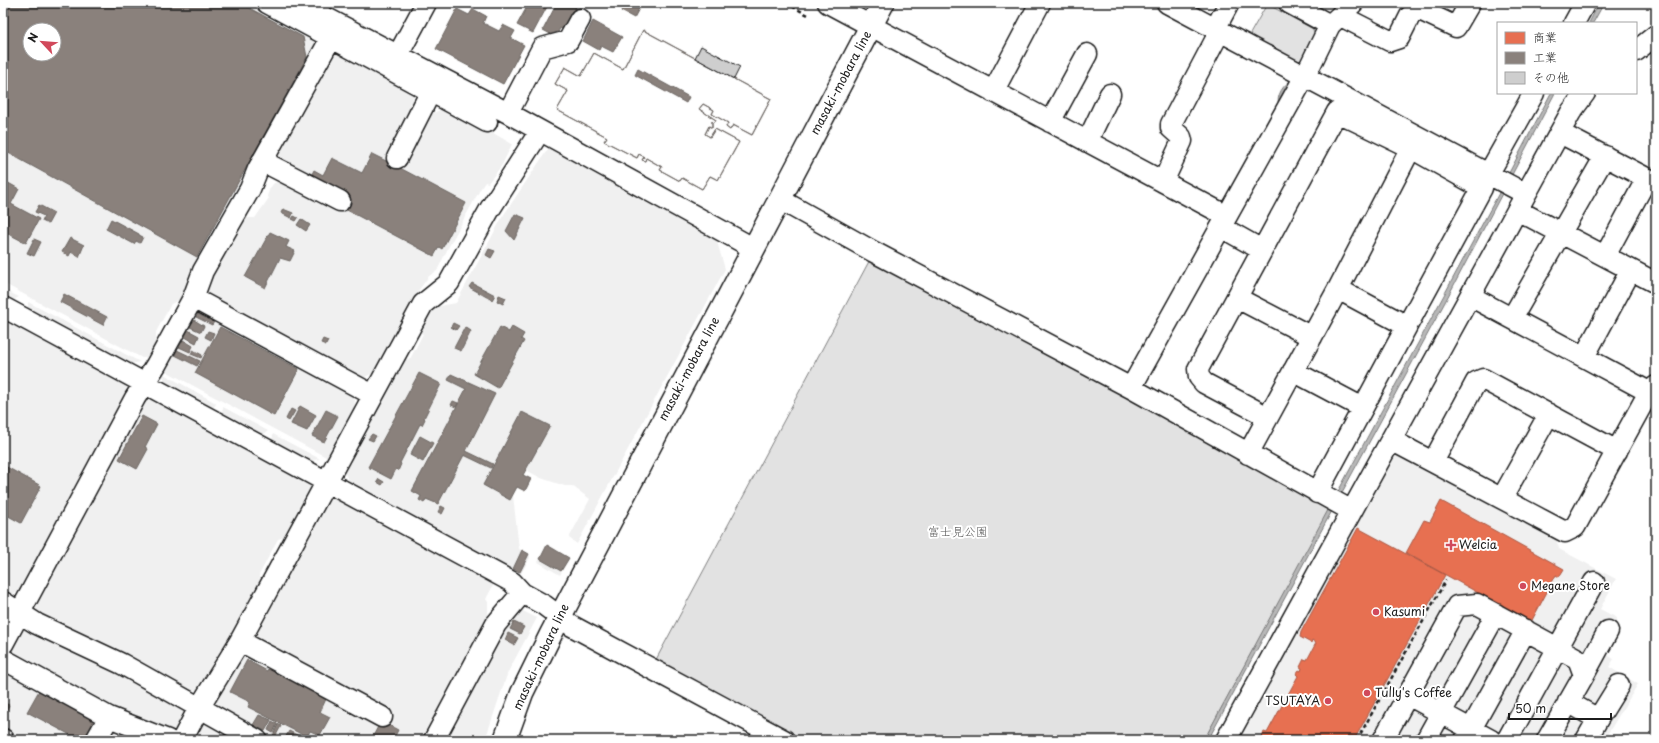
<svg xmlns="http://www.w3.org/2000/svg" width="1659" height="743" font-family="'Playpen Sans','Klee One',sans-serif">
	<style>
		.built { fill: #f0f0f0; fill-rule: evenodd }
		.green { fill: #e2e2e2; stroke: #7f7f7f }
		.water { fill: #b8b8b8; stroke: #7a7a7a }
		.shops { fill: #e76f51; stroke: #aa5641 }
		.industry { fill: #8a817c; stroke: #69635f; fill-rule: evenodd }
		.building { fill: #cecece; stroke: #1c1c1c }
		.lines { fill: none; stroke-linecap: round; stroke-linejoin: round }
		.minor-casing { stroke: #1c1c1c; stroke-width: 23 }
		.major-casing { stroke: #1c1c1c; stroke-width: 25 }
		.path { stroke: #1c1c1c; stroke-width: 2.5; stroke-dasharray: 4 3; stroke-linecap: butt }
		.minor { stroke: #fff; stroke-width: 20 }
		.major { stroke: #fff; stroke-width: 22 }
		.poi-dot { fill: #d1495b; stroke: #fff; stroke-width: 1.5 }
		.labels { text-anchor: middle; stroke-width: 4; stroke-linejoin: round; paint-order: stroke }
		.street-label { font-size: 12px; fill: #1c1c1c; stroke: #fff }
		.park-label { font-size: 12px; fill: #575757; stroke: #fff }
		.poi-label { font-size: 12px; fill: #1c1c1c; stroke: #fff; text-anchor: start }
	</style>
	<rect width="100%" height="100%" fill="#fff"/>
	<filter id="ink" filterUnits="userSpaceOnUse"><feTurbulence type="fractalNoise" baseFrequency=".025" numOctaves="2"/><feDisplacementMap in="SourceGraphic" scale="8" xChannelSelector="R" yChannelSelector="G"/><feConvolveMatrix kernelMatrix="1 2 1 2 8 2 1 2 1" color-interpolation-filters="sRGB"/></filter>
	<g filter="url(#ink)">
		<path class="built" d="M3,3H257L266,10L315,36L319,46L194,273L182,298L171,304L156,332V343L149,357L142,358L3,283ZM30,30H54V54H30Z
			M343,51L412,88L415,114L423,118L440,110H454L512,144L502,165L488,183L485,182L481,188L448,248L437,271L429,276L416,294L373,373L363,378L208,296L206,292L213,266L218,268L240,223L247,218H255L269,198L267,196L270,188L274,183L282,180L270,159L285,133L290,134L330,55Z
			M550,146L715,235L725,269L577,544L569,538L590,499L572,486H565L541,478L526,470L513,495L519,549L529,554L530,558L520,575L352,485L341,468L385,396L403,360L410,359L423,334L421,333L434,307L456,303L503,216Z
			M3,289L19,297L12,301L3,296Z
			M28,302L140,362L130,364L28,310Z
			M196,310L353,394L355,400L354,409L330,455L326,457L164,370Z
			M3,315L124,380L128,394L23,591L12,594L3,589Z
			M162,373L216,403L215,406L211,408L166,384Z
			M158,398L305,480L313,490L289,535L278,539L259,575L261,587L204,690H187L37,615L36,605L42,593L41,586L139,403Z
			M223,407L268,431L261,436L222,414Z
			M273,434L320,459L309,461L272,441Z
			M1398,448L1555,534L1559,549L1616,579L1600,609L1617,618V630L1604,653L1614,659L1609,667L1638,684L1604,740H1238Z
			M332,493L494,584L486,599L488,602V618L422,740H272L217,710L214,706L213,700L218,688L224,689L327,495Z
			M547,545L556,549L555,551L569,558L560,575L538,562Z
			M517,608L537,618L508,672L485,740H443L506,624Z
			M24,630L33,631L114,669L185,708L186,716L174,737L11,660L7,649L16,634Z
			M3,666L105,719L93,740H11L3,733Z
			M207,720L243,740H189L199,721Z
			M108,725L159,740H100Z"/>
		<path class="green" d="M1267,4L1313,29L1315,39L1300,69L1246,41Z
			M874,252L1334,501L1204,740H784L651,669Z"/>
		<path class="water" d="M1599,3H1604L1593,23H1589Z
			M1297,80L1348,105L1499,186L1500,190L1551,93H1555L1445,302L1208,740H1204L1499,193L1497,188L1347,107L1298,83L1289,84L1280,101L1278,102C1278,92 1286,80 1297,80Z"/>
		<path class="shops" d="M1441,501L1564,569L1559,577L1556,575L1531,622L1406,553L1424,520L1430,522Z
			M1358,528L1445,575L1354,740H1260L1264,732L1267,733L1298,676L1296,674L1299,670L1301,671L1302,668L1300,667L1304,659L1307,660L1316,643L1312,640L1311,643L1300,637L1301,632Z"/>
		<path class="industry" d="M3,3H240L303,37L307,57L197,257L3,150ZM30,30H54V54H30Z
			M529,3H549L533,33L517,25Z
			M557,3H574L573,5L576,7L564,30L560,28L556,37L543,30Z
			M616,3H642L634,18L621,11L623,6Z
			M457,9L469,15L473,9L486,16L483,23L499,31L503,25L515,31L511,38L524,45L503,84L436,49Z
			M593,21L622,37L613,52L601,46L599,50L583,41Z
			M643,30L771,99L752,135L733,125L730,130L726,127L728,123L712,114L714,110L703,104L699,109L716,120L714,123L712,121V128L709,126L705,134L710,137L715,129L739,142L718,180L710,176L702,189L682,178L680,181L660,170L662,167L646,158L645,161L642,160L644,157L639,154L637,158L604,141L607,137L557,110L568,91L555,84L565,67L581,76L594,53L623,69ZM638,69L689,97L686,103L635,75Z
			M643,30L771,99L752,135L733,125L730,130L726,127L728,123L712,114L714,110L703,104L699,109L716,120L714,123L712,121V128L709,126L705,134L710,137L715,129L739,142L718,180L710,176L702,189L682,178L680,181L660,170L662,167L646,158L645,161L642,160L644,157L639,154L637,158L604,141L607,137L557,110L568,91L555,84L565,67L581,76L594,53L623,69Z
			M372,154L388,162L389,160L401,166L400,168L466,203L442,249L439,247L434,256L343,208L310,178L314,170L323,175L332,158L362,173Z
			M3,180L19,189L11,204L39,219L26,243L3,231Z
			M39,205L54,213L48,224L42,221L44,216L35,212Z
			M283,209L293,213L291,218L281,213Z
			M515,214L525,218L514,240L506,231Z
			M294,216L298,218L296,221L292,219Z
			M111,219L139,234V235L143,237L140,243L136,241L134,244L106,229Z
			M301,219L310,225L306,231L297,225Z
			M270,232L289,241L286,247L295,251L290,261L280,258L265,288L245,277Z
			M70,238L84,245L79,257L71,252L69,256L62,252Z
			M34,239L41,242L34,256L27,253Z
			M489,249L495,251L491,258L486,255Z
			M472,283L495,295L492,300L469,287Z
			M64,294L107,317L103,325L60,302Z
			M499,295L506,298L503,304L497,301Z
			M198,314L214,322L212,325L196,317Z
			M194,320L204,326L201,332L190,327Z
			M453,323L459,326L456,330L451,327Z
			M220,327L299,369L274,416L195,373Z
			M465,327L471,331L461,351L454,348Z
			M500,327L509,332L512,327L524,334L521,339L524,341L498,388L474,374Z
			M188,330L199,336L196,343L185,337Z
			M208,331L214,333L211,340L205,337Z
			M323,339L328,341L326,345L321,343Z
			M183,340L193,346L190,352L179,347Z
			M177,350L200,361L197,366L175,355Z
			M193,350L202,355L201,358L191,354Z
			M419,373L441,384L424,418L425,419L422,425L420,424L400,463L401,464L398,471L396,469L391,479L368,467Z
			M451,374L495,394L466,451L493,464L491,468L464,455L438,504L426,499L424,503L419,500L421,496L412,491L466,389L448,380Z
			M453,401L458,403L456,407L451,405Z
			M300,406L316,415L307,431L291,424Z
			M291,409L295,411L289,421L286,419Z
			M326,410L338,416L324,442L312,436Z
			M522,412L550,426L523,475L531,479L525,491L517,487L510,500L483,485Z
			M142,416L157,424L145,447L148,449L137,469L119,459Z
			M372,434L376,436L373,441L368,439Z
			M420,436L433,443L423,462L410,455Z
			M3,465L41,486L21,523L3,513Z
			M379,479L384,482L382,485L377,482Z
			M441,506L445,508L442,514L438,512Z
			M547,545L569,558L561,571L540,559Z
			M522,550L529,554L520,572L513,569Z
			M514,622L524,627L520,634L510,629Z
			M508,633L518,638L514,645L505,640Z
			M247,660L267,671L268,669L326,699L320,712L330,717L320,735L310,731L307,737L248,707L250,702L230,692Z
			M41,687L98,717L86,740H80L27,712Z
			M3,702L9,705L3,718Z
			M259,715L271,720L265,731L253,725Z
			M272,721L277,724L273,733L268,730Z
			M381,721L398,730L393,740H371Z
			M278,724L281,726L275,737L273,736Z
			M289,731L305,739V740H284Z
			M225,734L233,739L232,740L222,738Z"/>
		<path class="building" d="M701,46L740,67L734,79L695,58Z"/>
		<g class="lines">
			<defs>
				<path id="minor" d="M267,3L487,122
					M298,3L508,113L753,248
					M828,3L1227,216
					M1167,3L1526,194
					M1289,3L1330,25
					M1418,9L1456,27L1470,3
					M1341,16L1390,41L1399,38L1410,16L1424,3
					M1574,23L1585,3
					M1215,29L1229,3
					M1636,51L1656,35
					M398,55L426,3
					M993,92L1040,3
					M508,113L542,48L568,41L580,19
					M1050,122L1087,54
					M1560,133L1656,183
					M1087,142L1110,94
					M397,158L431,91
					M262,161L340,201
					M1489,173L1534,93
					M1163,182L1182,141L1181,137L1171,128V124L1220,31
					M779,199L874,252L1131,388L1352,511
					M1517,210L1656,283
					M1221,227L1262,250
					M1605,256L1647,178
					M1470,296L1649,392
					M193,298L373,395
					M1237,298L1312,337
					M3,307L512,582L522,593L544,605L572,626L784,740
					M1512,318L1605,156
					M1584,357L1631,270
					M1293,371L1361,407
					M1131,388L1305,76L1330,25L1353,3
					M1268,417L1204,383L1199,377L1198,369L1337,112L1411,148L1482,188L1407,326
					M1391,440L1565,532L1575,527L1649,392L1656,386
					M1248,454L1338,289L1411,148
					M1433,462L1476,382L1483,379L1617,451
					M1317,493L1407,326L1338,289
					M1502,498L1549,414
					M3,602L37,624L122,664L257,740
					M240,641L382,717
					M3,644L135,398L156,365L193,298L203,271L250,189L258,169L331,38
					M3,659L109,717
					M1584,675L1608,631
					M1408,695L1491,740
					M1568,702L1598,719L1586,740
					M1598,719L1619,685
					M3,739L4,740
					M96,740L109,717L168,740
					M182,740L199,708L240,641L423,304L449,283L490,209L540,131
					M434,740L496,624L522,593
					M1226,740L1571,112L1585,93
					M1383,740L1457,606L1477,604L1578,659L1584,675L1547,740
					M1426,740L1496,614
					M1465,740L1526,630
					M1507,740L1594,582"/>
				<path id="major" d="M505,740L522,693L551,634L883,3"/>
			</defs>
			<use href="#minor" class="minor-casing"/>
			<use href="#major" class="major-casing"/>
			<path class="path" d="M786,3L808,15
				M1357,740L1446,580"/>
			<use href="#minor" class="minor"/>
			<use href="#major" class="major"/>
		</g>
	</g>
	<g class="poi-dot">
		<path d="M1449 539h4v4h4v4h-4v4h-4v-4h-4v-4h4z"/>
		<circle cx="1523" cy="586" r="4"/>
		<circle cx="1376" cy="612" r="4"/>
		<circle cx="1367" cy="693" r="4"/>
		<circle cx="1328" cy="701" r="4"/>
	</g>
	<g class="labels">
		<g class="street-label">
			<text transform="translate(841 83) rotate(-62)" y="4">masaki-mobara line</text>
			<text transform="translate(689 369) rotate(-62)" y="4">masaki-mobara line</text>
			<text transform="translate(541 657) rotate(-65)" y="4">masaki-mobara line</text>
		</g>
		<g class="park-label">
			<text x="958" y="536">富士見公園</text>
		</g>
		<g class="poi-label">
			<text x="1459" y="549">Welcia</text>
			<text x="1531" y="590">Megane Store</text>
			<text x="1384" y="616">Kasumi</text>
			<text x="1375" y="697">Tully's Coffee</text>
			<text x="1320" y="705" text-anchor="end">TSUTAYA</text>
		</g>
	</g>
	<rect width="1659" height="743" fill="none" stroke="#fff" stroke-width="16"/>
	<rect x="8" y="8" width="1643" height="727" fill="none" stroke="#1c1c1c" stroke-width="1.5" filter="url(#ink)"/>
	<rect x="1497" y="22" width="140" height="72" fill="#ffffff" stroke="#a4a4a4"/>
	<rect x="1505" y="32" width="20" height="12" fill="#e76f51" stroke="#a4a4a4"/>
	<text x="1533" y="42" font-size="12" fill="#1c1c1c">商業</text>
	<rect x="1505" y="52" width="20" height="12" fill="#8a817c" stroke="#a4a4a4"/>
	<text x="1533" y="62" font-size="12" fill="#1c1c1c">工業</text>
	<rect x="1505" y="72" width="20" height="12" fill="#cecece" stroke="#a4a4a4"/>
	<text x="1533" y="82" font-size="12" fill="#1c1c1c">その他</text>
	<g transform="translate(42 42) rotate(296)"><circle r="19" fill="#ffffff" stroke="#a4a4a4"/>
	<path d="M0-3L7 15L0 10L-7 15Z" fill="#d1495b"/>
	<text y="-6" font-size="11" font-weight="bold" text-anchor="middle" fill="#1c1c1c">N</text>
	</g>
	<path d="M1509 713v6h102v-6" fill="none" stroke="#1c1c1c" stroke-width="2"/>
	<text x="1515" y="713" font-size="12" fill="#1c1c1c" stroke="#ffffff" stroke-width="3" paint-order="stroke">50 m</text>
</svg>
